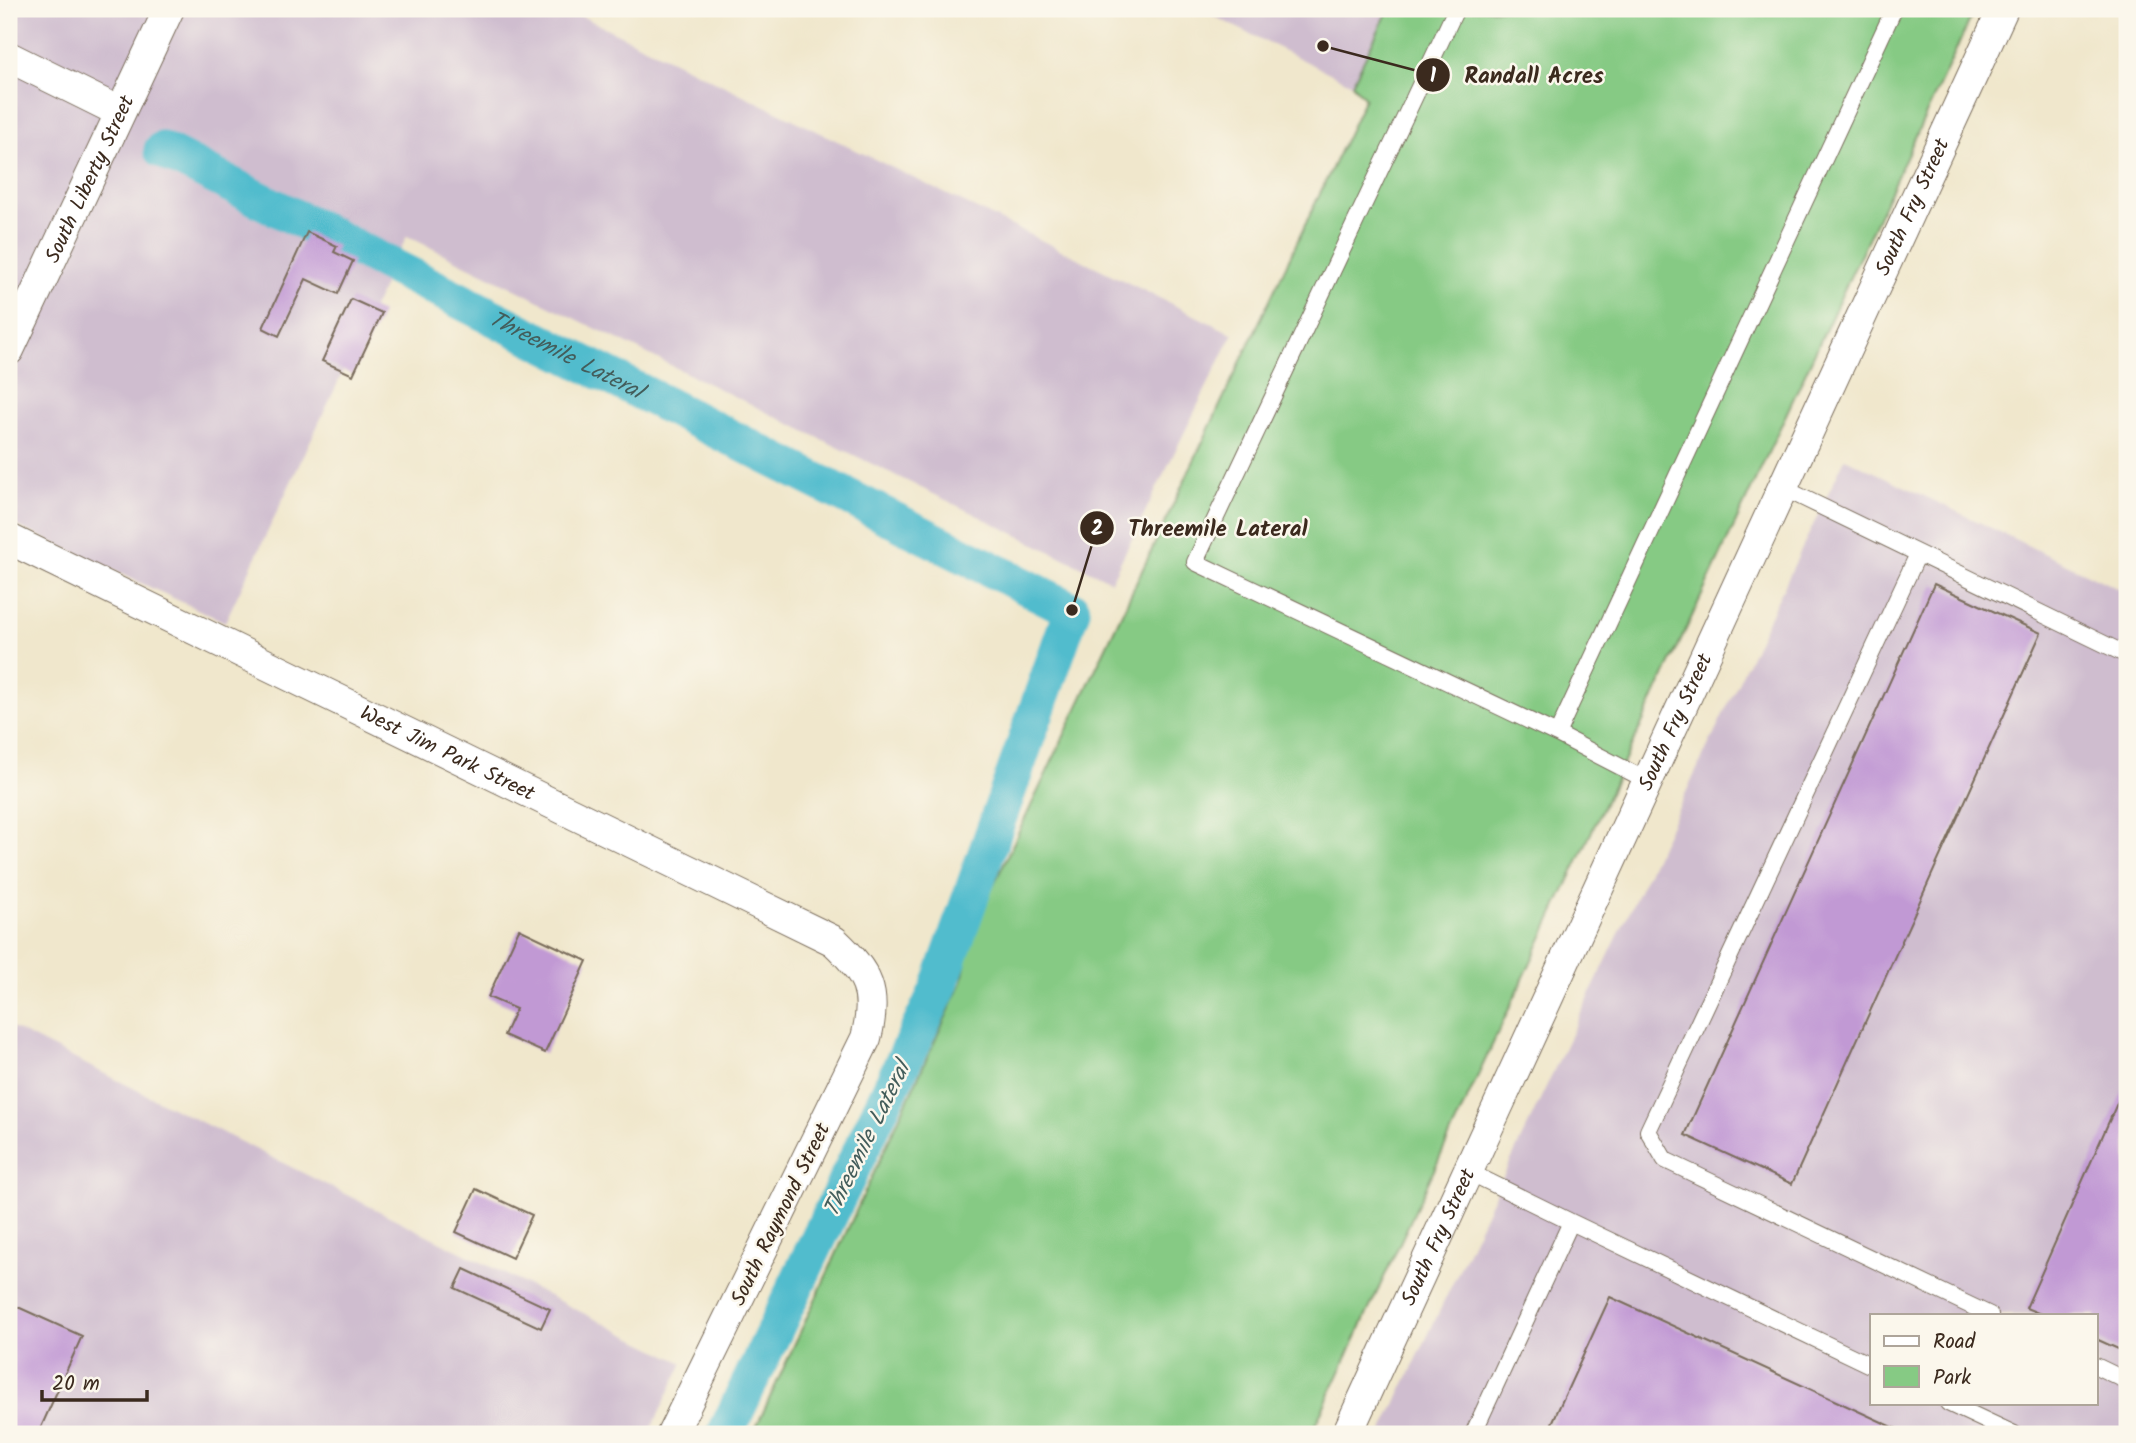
<svg xmlns="http://www.w3.org/2000/svg" width="2136" height="1443" font-family="Kalam,sans-serif">
	<style>
		.industrial { fill: #cfbdcf; fill-rule: evenodd }
		.green { fill: #86ca84; stroke: #607a51; stroke-width: 2 }
		.lines { fill: none; stroke-linecap: round; stroke-linejoin: round }
		.canal { stroke: #51bccd; stroke-width: 37 }
		.building { fill: #c199d4 }
		.service-casing { stroke: #7a6c5b; stroke-width: 18 }
		.minor-casing { stroke: #7a6c5b; stroke-width: 32 }
		.service { stroke: #fff; stroke-width: 16 }
		.minor { stroke: #fff; stroke-width: 30 }
		.labels { text-anchor: middle; stroke-width: 5; stroke-linejoin: round; paint-order: stroke }
		.street-label { font-size: 21px; fill: #3b2a1e; stroke: #fbf7ec }
		.water-label { font-size: 23px; font-style: italic; fill: #435d5b; stroke: #fbf7ec }
		.leader { fill: none; stroke: #3b2a1e; stroke-width: 2.5 }
		.callout-dot { fill: #3b2a1e; stroke: #fbf7ec; stroke-width: 2.5 }
		.mark-label { font-size: 21px; text-anchor: middle; font-weight: bold; fill: #fff }
		.callout-label { font-size: 23px; text-anchor: middle; font-weight: bold; fill: #3b2a1e; stroke: #fbf7ec; stroke-width: 5; stroke-linejoin: round; paint-order: stroke }
	</style>
	<rect width="100%" height="100%" fill="#fbf7ec"/>
	<filter id="ink" filterUnits="userSpaceOnUse"><feTurbulence type="fractalNoise" baseFrequency=".0143" numOctaves="2"/><feDisplacementMap in="SourceGraphic" scale="14" xChannelSelector="R" yChannelSelector="G"/><feConvolveMatrix kernelMatrix="1 2 1 2 8 2 1 2 1" color-interpolation-filters="sRGB"/></filter>
	<filter id="wash" filterUnits="userSpaceOnUse"><feTurbulence type="fractalNoise" baseFrequency=".00686" numOctaves="4" result="noise"/><feDisplacementMap in="SourceGraphic" scale="28" xChannelSelector="R" yChannelSelector="G"/><feGaussianBlur stdDeviation="1.57" result="paint"/><feColorMatrix in="noise" values="0 0 0 0 0 0 0 0 0 0 0 0 0 0 0 0 0 1.4 0 .05"/><feComposite in="paint" operator="in"/></filter>
	<g filter="url(#wash)">
		<rect width="100%" height="100%" fill="#f0e7cc"/>
		<path class="industrial" d="M9,9H567L1233,334L1111,581L407,236L225,622L9,522Z
			M1199,9H1389L1352,84Z
			M1845,458L2127,593V1434H1381ZM1872,1315H2096V1403H1872Z
			M9,1026L683,1363L649,1434H9Z"/>
		<path class="green" d="M1389,9H1975L1311,1434H753L962,982L971,933L1365,98L1352,84Z"/>
		<g class="lines">
			<path class="canal" id="s1" d="M162,150L1072,610L938,989L725,1434"/>
		</g>
		<g id="blocks">
			<path class="building" d="M307,232L337,246L334,252L353,261L338,294L306,279L279,336L263,328Z
				M351,299L382,313L353,375L322,361Z
				M1934,584L2041,633L1792,1184L1685,1135Z
				M519,929L587,961L545,1053L504,1035L516,1009L488,997Z
				M2127,1081V1353L2096,1339V1315H2043L2026,1308Z
				M476,1189L532,1215L512,1258L456,1232Z
				M464,1269L550,1309L541,1328L455,1288Z
				M1610,1297L1908,1434H1547Z
				M9,1303L82,1336L38,1434H9Z
				M182,1424L205,1434H178Z"/>
		</g>
	</g>
	<g filter="url(#ink)">
		<use href="#blocks" fill-opacity="0" stroke="#7a6c5b" stroke-width="2"/>
		<g class="lines">
			<defs>
				<path id="service" d="M1456,9L1195,562L1557,734L1894,9
					M1781,487L2127,655
					M1918,554L1648,1131L1665,1160L1990,1315
					M1557,734L1646,780
					M1467,1171L1571,1222L1473,1434
					M1571,1222L1872,1366
					M2096,1366L2127,1381
					M1948,1403L2014,1434"/>
				<g id="minor">
					<path d="M9,57L120,112"/>
					<path id="s2" d="M9,350L169,9"/>
					<path id="s3" d="M9,539L834,941C868,973 878,992 866,1038L672,1434"/>
					<path id="s4" d="M1347,1434L2003,9"/>
				</g>
			</defs>
			<use href="#service" class="service-casing"/>
			<use href="#minor" class="minor-casing"/>
			<use href="#service" class="service"/>
			<use href="#minor" class="minor"/>
		</g>
	</g>
	<g class="labels">
		<g class="street-label">
			<text dy="7" stroke="none"><textPath href="#s2" startOffset="189">South Liberty Street</textPath></text>
			<text dy="7" stroke="none"><textPath href="#s4" startOffset="1351">South Fry Street</textPath></text>
			<text dy="7" stroke="none"><textPath href="#s4" startOffset="784">South Fry Street</textPath></text>
			<text dy="7" stroke="none"><textPath href="#s3" startOffset="488">West Jim Park Street</textPath></text>
			<text transform="translate(780 1214) rotate(-64)" y="7">South Raymond Street</text>
			<text dy="7" stroke="none"><textPath href="#s4" startOffset="217">South Fry Street</textPath></text>
		</g>
		<g class="water-label">
			<text dy="8" stroke="none"><textPath href="#s1" startOffset="453">Threemile Lateral</textPath></text>
			<text transform="translate(866 1139) rotate(-64)" y="8">Threemile Lateral</text>
		</g>
	</g>
	<path class="leader" d="M1323 46L1433 75M1072 610L1097 528"/>
	<g class="callout-dot">
		<circle cx="1323" cy="46" r="7"/>
		<circle cx="1072" cy="610" r="7"/>
		<circle cx="1433" cy="75" r="18"/>
		<circle cx="1097" cy="528" r="18"/>
	</g>
	<g class="mark-label">
		<text x="1433" y="82">1</text>
		<text x="1097" y="535">2</text>
	</g>
	<g class="callout-label">
		<text x="1534" y="83">Randall Acres</text>
		<text x="1218" y="536">Threemile Lateral</text>
	</g>
	<rect width="2136" height="1443" fill="none" stroke="#fbf7ec" stroke-width="35"/>
	<rect x="1870" y="1314" width="228" height="91" fill="#fbf7ec" stroke="#aea59a" stroke-width="2"/>
	<rect x="1884" y="1336" width="35" height="10" fill="#ffffff" stroke="#aea59a" stroke-width="2"/>
	<text x="1933" y="1348" font-size="21" fill="#3b2a1e">Road</text>
	<rect x="1884" y="1366" width="35" height="21" fill="#86ca84" stroke="#aea59a" stroke-width="2"/>
	<text x="1933" y="1384" font-size="21" fill="#3b2a1e">Park</text>
	<path d="M42 1390v10h105v-10" fill="none" stroke="#3b2a1e" stroke-width="3.5"/>
	<text x="52" y="1390" font-size="21" fill="#3b2a1e" stroke="#fbf7ec" stroke-width="5" paint-order="stroke">20 m</text>
</svg>
